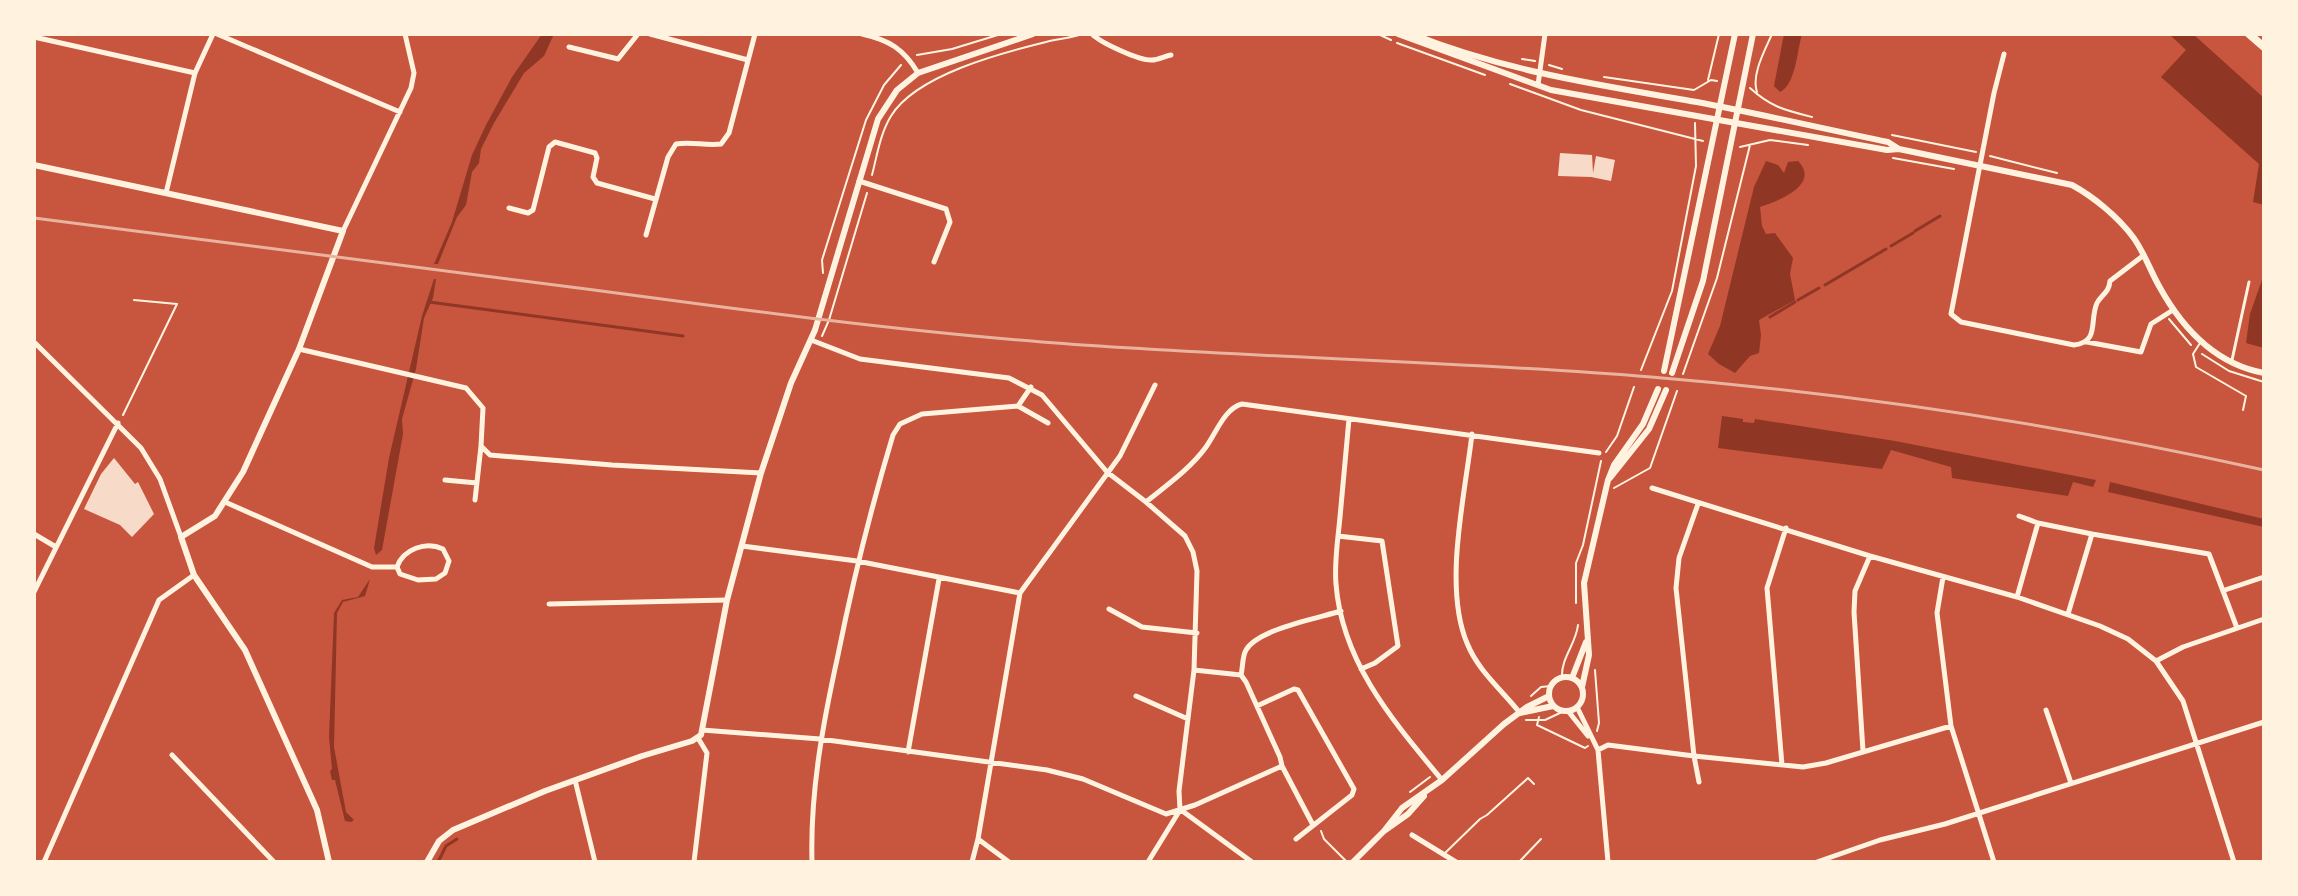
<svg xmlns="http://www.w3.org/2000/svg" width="2298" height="896" font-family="Mulish,sans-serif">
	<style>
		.water { fill: #8f3625 }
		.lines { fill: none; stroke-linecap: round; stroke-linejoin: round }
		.stream { stroke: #8f3625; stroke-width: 3 }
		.building { fill: #f7dbc8 }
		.path { stroke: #fff3e0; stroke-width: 2 }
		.service { stroke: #fff3e0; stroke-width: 2 }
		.pedestrian { stroke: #fff3e0; stroke-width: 3 }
		.minor { stroke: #fff3e0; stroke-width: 5 }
		.tertiary { stroke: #fff3e0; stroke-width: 6 }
		.secondary { stroke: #fff3e0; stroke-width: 6 }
		.motorway { stroke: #fff3e0; stroke-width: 8 }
		.rail { stroke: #e9b49f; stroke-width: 3 }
	</style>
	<rect width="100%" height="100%" fill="#c8553d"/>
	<path class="water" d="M542,34H554L544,56L524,73L494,123L481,149L479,163L472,172L466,205L457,217L438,264H434L452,222L472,155L486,125L512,77Z
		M1784,34H1802C1797,51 1796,84 1780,92L1774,86Z
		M2169,34H2193L2264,98V205L2253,202L2259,164L2161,77L2186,50Z
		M1766,161L1778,165L1784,173L1788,162L1798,161C1821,185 1778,201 1760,207L1762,226L1766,234L1775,233L1793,258L1790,274L1795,300L1759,320L1761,335L1759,353L1750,356L1735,373L1719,364L1708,354L1720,326L1754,187Z
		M2264,274V348L2246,343L2250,314Z
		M434,279H436L433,298L424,318L416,369L402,419L403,434L382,550L376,555L374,548L389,458L422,316Z
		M1722,416L1743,419V422L1754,423L1755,419L1895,441L2096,480L2093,487L2073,482L2068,496L1952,478L1951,467L1891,450L1882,469L1718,448Z
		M2110,482L2264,519V527L2108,492Z
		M370,579L365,596L343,602L337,613L334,747L346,812L354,820L351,822L345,821L335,780H332L330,771L332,769L329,737L334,613L342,600L358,597Z"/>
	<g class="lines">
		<path class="stream" d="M1915,231L1940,216
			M1891,246L1913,233
			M1825,285L1886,249
			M1798,300L1819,288
			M429,302L683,336
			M1770,317L1795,302
			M438,862L446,846L457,839"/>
	</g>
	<path class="building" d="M1560,153L1592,155L1593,173L1596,156L1615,160L1611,181L1591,177L1558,176Z
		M114,458L135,484L138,482L154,514L132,537L120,525L84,509L101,474Z"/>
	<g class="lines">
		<path class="path" d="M1378,34L1391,40
			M1397,43L1485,75
			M917,55L952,49L1001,34
			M1522,59L1535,61
			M1549,65L1562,69
			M1604,77L1694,90L1711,80L1717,81
			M1708,80L1719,34
			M1510,84L1581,110L1703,141
			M1750,88C1771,107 1784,110 1812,117
			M1757,92C1751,75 1765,50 1772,34
			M1892,135L1976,152
			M1740,147L1770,140L1808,145
			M1990,156L2057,173
			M1893,158L1954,169
			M872,175C877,156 880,134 891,116C916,75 1001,53 1046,42C1058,39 1071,38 1082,34
			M823,273L822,260L866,120L884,85L901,65
			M2169,319L2191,345
			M822,336L829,320L867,193
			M2202,354L2229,371L2264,382
			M1641,370L1672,291L1696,166L1695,123
			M1683,374L1717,278L1750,145
			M123,415L177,304L134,300
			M1606,452L1617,436L1634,387
			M1614,488L1650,468L1677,391
			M1576,603V563L1583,545L1601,461
			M1595,670L1599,723L1597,731
			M1562,677C1561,658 1576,644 1578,625
			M1531,696L1541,687L1551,686
			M1539,717L1537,725L1585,748L1588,746
			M1526,720H1545L1562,712
			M1410,792L1430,777
			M1321,831L1324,839L1345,860"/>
		<path class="service" d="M2200,343L2193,354L2196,367L2246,396L2243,410
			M1444,854L1480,819L1487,815L1528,778L1534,784
			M1519,862L1541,839"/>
		<path class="pedestrian" d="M2232,360L2249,282"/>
		<path class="minor" d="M217,34L400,112
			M650,34L748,60
			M862,34C889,40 904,49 918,73
			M1092,34C1101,43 1140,61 1152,60C1158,60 1165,56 1171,55
			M34,37L195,73
			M569,47L618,59L638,34
			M2004,54L1994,93L1951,314L1961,322L2074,345C2100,342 2089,321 2097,303C2101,295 2109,293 2110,281L2144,255
			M1538,85L1545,34
			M859,181L946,209L950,222L934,262
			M166,193L195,73L213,34
			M509,208L528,213L533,210L549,147L555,142L595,153L597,158L593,177L597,183L655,199
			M343,231L411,88L414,73L405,34
			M646,235L668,157L676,144C691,141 705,146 721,144L729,133L755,34
			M811,340L860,359L1009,378L1042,395L1107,472L1146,502C1167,485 1190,469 1206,447C1216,433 1225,408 1242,404L1599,453
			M34,342L141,448L160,479L181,537
			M2087,342L2141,352L2151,324L2173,310
			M299,349L466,388L483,408L481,446L490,455L612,465L761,473
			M1018,406L1031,387
			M1349,419C1346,452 1343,484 1340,517C1338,539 1334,562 1336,584C1342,663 1394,722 1442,780
			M1472,434C1465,495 1443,586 1467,643C1478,671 1502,690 1520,713
			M445,480L477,483
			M1652,488L1870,556L2017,597L2100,626L2128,639L2156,661L2183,701L2234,862
			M475,500L481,446
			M225,502L372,567H397L400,574L418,580L436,579L445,573L449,561L443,549C426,541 403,549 397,567
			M1146,502L1185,536L1193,552L1197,571L1194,670L1179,791L1180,810L1148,862
			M1698,504L1679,558L1676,588L1694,756L1803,767L1826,763L1951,726
			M2019,516L2038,523L2092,534
			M34,534L56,547
			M1338,536L1382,541L1398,646L1375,663L1361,669
			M742,546L857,561L1020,593
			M1943,577L1937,613L1951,726L1994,862
			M2225,590L2264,577
			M34,592L118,423
			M2017,597L2038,523
			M549,604L727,600
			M1109,609L1142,627L1197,633
			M2068,614L2092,534L2209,554L2237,628
			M2156,661L2183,647L2264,619
			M1194,670L1241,675L1246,682L1280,757L1282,766L1313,825
			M1241,675C1243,667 1242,657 1246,650C1258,629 1319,618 1341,611
			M1136,696L1188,719
			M1257,706L1294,689L1298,690L1354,789L1352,795L1296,839
			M1577,707L1598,750L1608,862
			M2046,710L2071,783
			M1568,711L1588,736
			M702,730L820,739L1047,770L1083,779L1166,814L1195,805L1282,766
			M1598,750L1608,745L1694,756L1699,782
			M1863,751L1854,612L1855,591L1870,556
			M908,752L939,579
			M172,755L274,862
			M1782,765L1767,588L1786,528
			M575,780L595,862
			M1181,810L1252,862
			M1412,835L1456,862
			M978,839L1009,862
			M44,862L159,600L194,575
			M694,862L707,753L698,738
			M812,862C810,792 823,723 838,655C853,580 871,508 893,435L900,424L922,414L1018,406L1048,423
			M972,862L978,839L1020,593L1120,456L1155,385
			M1817,862L1880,840L1945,824L2264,722"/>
		<path class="tertiary" d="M1398,34L1551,90L1887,150L1899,149L2072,185C2094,197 2118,217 2133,237C2144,252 2150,270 2159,286C2182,328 2215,364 2264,373
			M1412,34C1504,71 1599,85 1697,102C1761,114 1824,129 1888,142L1899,149
			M34,165L343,231L299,349L243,472L215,516L181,537L194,575L245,650L317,810L329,862
			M427,862L439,841L453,830L545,791L642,756L692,741L701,735L727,600L761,473L791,383L815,330L878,119L897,90L918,73L1033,34"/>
		<path class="secondary" d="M1664,371L1735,34
			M1672,373L1703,281L1753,34
			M1610,478L1649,429L1666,390
			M1549 694a17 17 0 1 1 34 0a17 17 0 1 1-34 0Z
			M1572,678L1586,642
			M1582,687L1589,655L1584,583L1608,480L1614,465L1643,424L1658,389
			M1520,713L1553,706
			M1384,831L1402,808L1442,780L1504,724L1527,707L1549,696
			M1353,862L1384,831L1408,814L1424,796"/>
		<path class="motorway" d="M2249,34L2264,47"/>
		<path class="rail" d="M34,218C221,242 407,266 594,290C743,310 892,330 1042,342C1245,358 1448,360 1651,377C1857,394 2062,425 2264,470"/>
	</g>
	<rect width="2298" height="896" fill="none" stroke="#fff3e0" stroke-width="72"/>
</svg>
